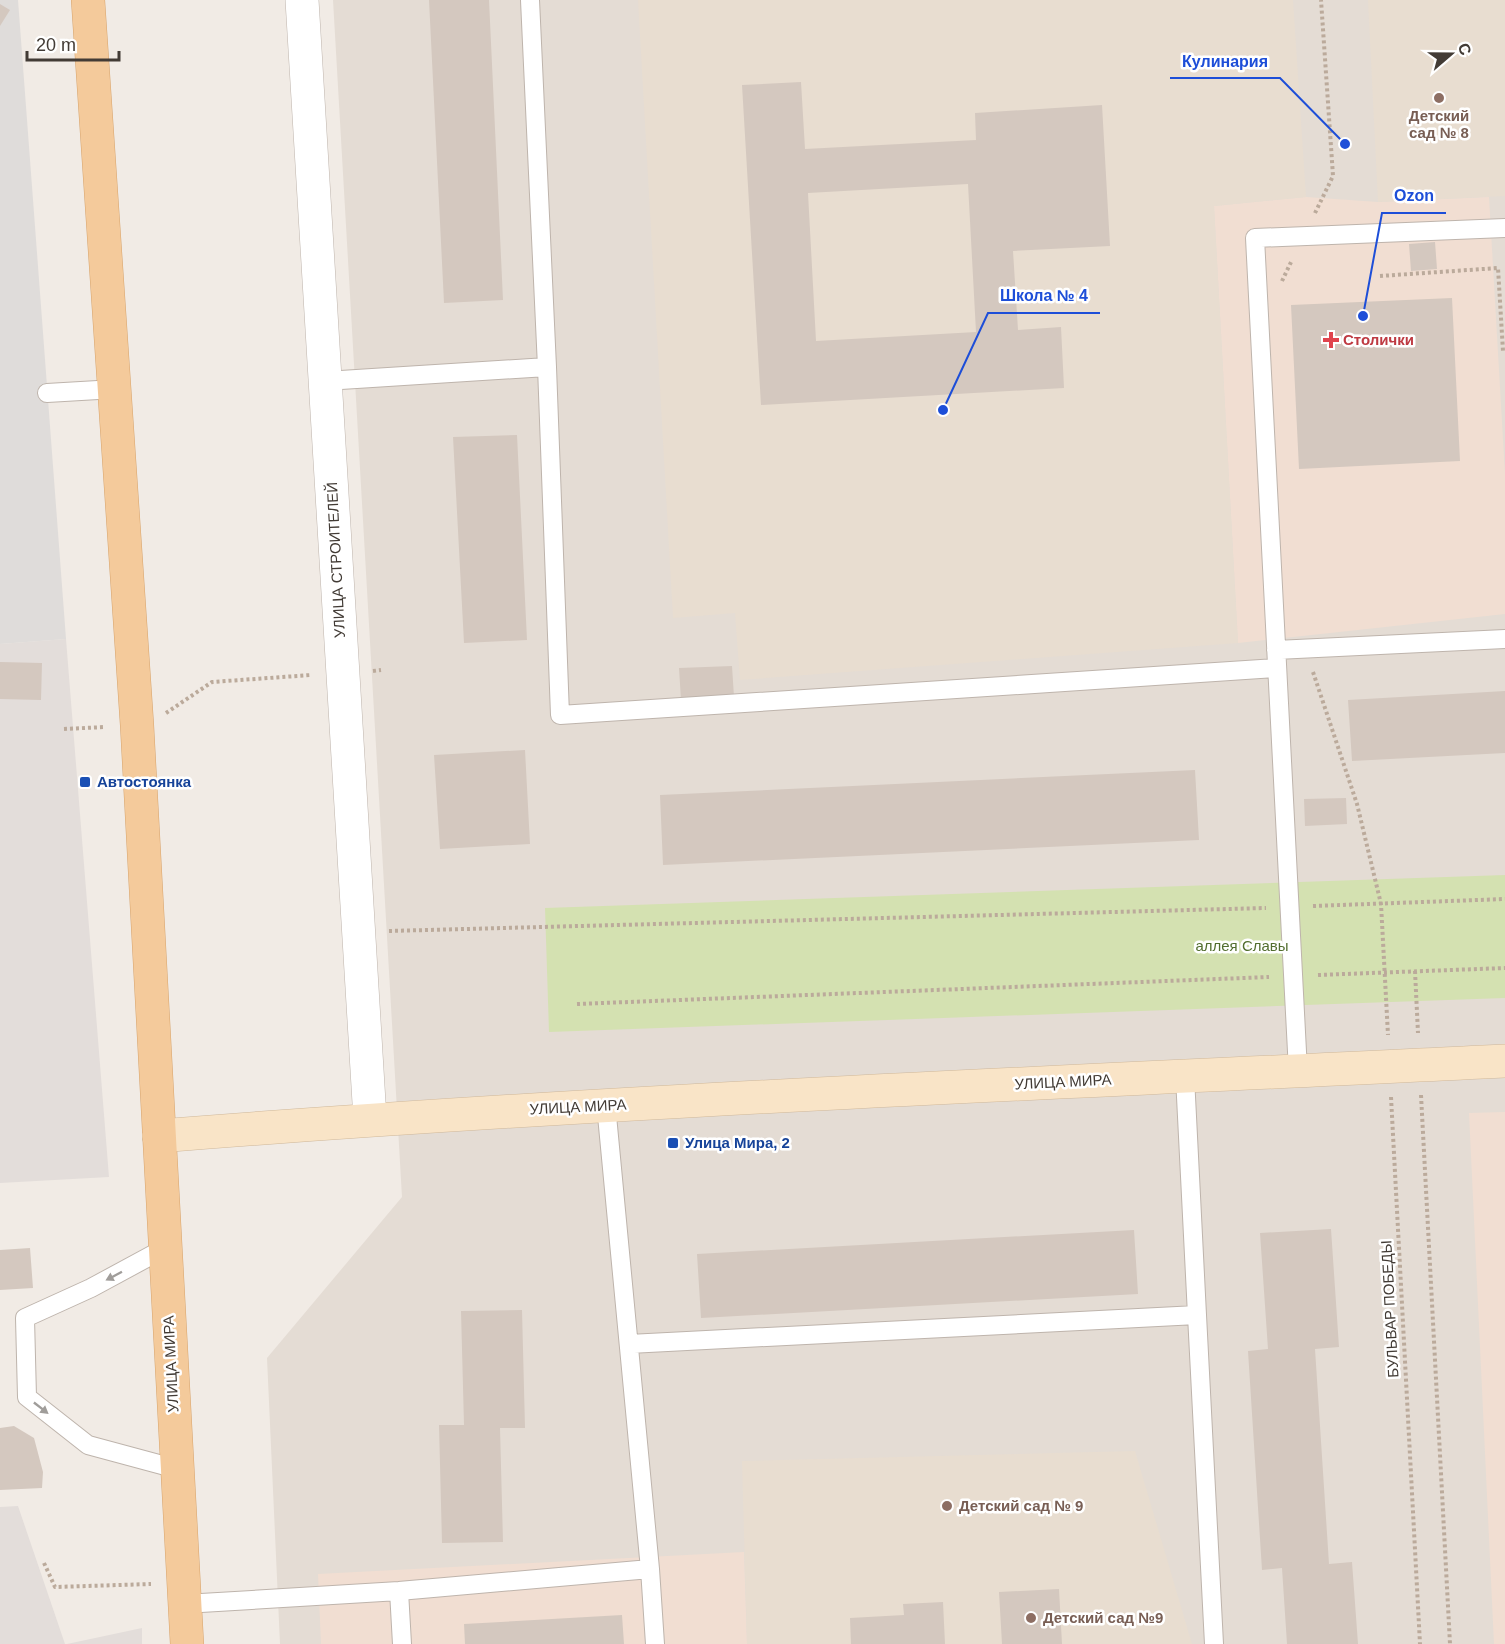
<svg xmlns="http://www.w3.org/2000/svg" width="1505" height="1644" font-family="Helvetica,sans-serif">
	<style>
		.residential { fill: #e4dcd4 }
		.commercial { fill: #f1ded2 }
		.industrial { fill: #e3ddda }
		.education { fill: #e8ddd0 }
		.green { fill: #d4e1b1 }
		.parking { fill: #dfdcda }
		.building { fill: #d4c8bf; fill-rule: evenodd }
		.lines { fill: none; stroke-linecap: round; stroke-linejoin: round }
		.service-casing { stroke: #beb4ac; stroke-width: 20 }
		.tertiary-casing { stroke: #beb4ac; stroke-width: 34 }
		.secondary-casing { stroke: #cfb89b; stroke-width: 34 }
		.primary-casing { stroke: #d7a46d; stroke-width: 34 }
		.path { stroke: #bbaa9b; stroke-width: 4; stroke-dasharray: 3 3; stroke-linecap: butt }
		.service { stroke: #fff; stroke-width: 18 }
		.tertiary { stroke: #fff; stroke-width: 33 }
		.secondary { stroke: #f9e4c7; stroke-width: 33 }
		.primary { stroke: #f4ca9b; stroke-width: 33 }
		.oneway { fill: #a09d9a }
		.education-dot { fill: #8d6e63; stroke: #fff; stroke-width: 2 }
		.health-dot { fill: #e0444e; stroke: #fff; stroke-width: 2 }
		.transit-dot { fill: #1a4fb4; stroke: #fff; stroke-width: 2 }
		.labels { text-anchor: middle; stroke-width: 5; stroke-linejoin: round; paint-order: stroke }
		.education-label { font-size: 15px; font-weight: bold; fill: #785e54; stroke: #fff; text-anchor: start }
		.health-label { font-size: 15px; font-weight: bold; fill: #be3a42; stroke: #fff; text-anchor: start }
		.street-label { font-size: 15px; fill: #423b35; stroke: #fff }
		.transit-label { font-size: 15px; font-weight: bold; fill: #164399; stroke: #fff; text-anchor: start }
		.park-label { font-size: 15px; fill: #526e2f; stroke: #fff }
		.leader { fill: none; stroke: #1d4ed8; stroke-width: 2 }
		.callout-dot { fill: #1d4ed8; stroke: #fff; stroke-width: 2 }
		.callout-label { font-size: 16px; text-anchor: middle; font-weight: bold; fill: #1d4ed8; stroke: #fff; stroke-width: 5; stroke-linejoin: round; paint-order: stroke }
	</style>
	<rect width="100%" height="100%" fill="#f1ebe5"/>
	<path class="residential" d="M333,0H1505V1644H280L267,1358L402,1197Z"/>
	<path class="commercial" d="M1306,197L1378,202L1489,197L1505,474V614L1238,643L1214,206Z
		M1505,1112V1644H1494L1469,1113Z
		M744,1552L747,1644H321L318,1574Z"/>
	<path class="industrial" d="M66,639L109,1177L0,1183V644Z
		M18,1506L65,1644H0V1507Z
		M142,1628V1644H67Z"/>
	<path class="education" d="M638,0H1293L1306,197L1214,206L1238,643L740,680L735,613L673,618Z
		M1368,0H1505V196L1378,202Z
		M1135,1451L1192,1644H747L742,1461Z"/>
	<path class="green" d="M1505,875V998L549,1032L545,908Z"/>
	<path class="parking" d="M0,0H18L66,639L0,644Z"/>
	<path class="building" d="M429,0H489L503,300L444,303Z
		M0,4L10,10L0,26Z
		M801,82L805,149L976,140L975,113L1102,105L1110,246L1013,251L1018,330L1061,327L1064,388L761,405L742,85ZM968,184L976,332L816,341L808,193Z
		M1435,242L1437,269L1411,271L1409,244Z
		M1452,298L1460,461L1299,469L1291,305Z
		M517,435L527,640L464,643L453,437Z
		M0,662L42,663L41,700L0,699Z
		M732,666L734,697L681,700L679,668Z
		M1505,691V753L1352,761L1348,700Z
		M525,750L530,844L440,849L434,755Z
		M1195,770L1199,840L663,865L660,795Z
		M1346,798L1347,824L1305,826L1304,799Z
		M1331,1229L1339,1347L1315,1349L1329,1564L1352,1562L1358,1644H1287L1282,1568L1262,1570L1248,1351L1268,1349L1260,1233Z
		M1134,1230L1138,1294L701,1318L697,1254Z
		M30,1248L33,1288L0,1290V1250Z
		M522,1310L525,1428H500L503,1542L442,1543L439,1425H464L461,1311Z
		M14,1426L34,1438L43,1472L42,1488L0,1490V1428Z
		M1059,1589L1062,1644H1002L999,1592Z
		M943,1602L945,1644H851L850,1618L904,1615L903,1604Z
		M622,1615L624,1644H465L464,1624Z"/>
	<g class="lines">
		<defs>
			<path id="service" d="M547,367L560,715L1277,668
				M325,381L547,367L530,0
				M47,393L115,389
				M1276,650L1505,639
				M1298,1071L1255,238L1505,228
				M606,1105L650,1569L655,1644
				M165,1248L91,1288L25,1318L27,1397L88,1445L177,1469
				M1197,1315L1214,1644
				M629,1344L1197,1315L1185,1077
				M399,1591L402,1644
				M184,1604L399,1591L650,1569"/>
			<path id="tertiary" d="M302,0L370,1119"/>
			<path id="secondary" d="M159,1136C607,1100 1056,1083 1505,1061"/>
			<path id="primary" d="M88,0L137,725L187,1644"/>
		</defs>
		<use href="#service" class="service-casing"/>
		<use href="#tertiary" class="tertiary-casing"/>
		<use href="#secondary" class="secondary-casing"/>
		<use href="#primary" class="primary-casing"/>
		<path class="path" d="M1315,213L1333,176L1321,0
			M1380,276L1498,268L1503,351H1505
			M1282,281L1292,260
			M373,671L381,670
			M1313,672L1357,804L1381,904L1388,1035
			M166,713L212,682L311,675
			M64,729L105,727
			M1313,906L1505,899
			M389,931L1266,908
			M1415,971L1418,1033
			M1318,975L1505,968
			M577,1004L1269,977
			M1421,1095L1450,1644
			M1391,1097L1420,1644
			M44,1563L55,1587L151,1584"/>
		<use href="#service" class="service"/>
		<use href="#tertiary" class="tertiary"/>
		<use href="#secondary" class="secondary"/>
		<use href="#primary" class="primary"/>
	</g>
	<defs><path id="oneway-solid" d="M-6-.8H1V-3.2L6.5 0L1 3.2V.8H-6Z" transform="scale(1.5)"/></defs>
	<g class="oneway">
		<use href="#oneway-solid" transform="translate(114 1276) rotate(152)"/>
		<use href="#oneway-solid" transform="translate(41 1408) rotate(38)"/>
	</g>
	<g class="education-dot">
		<circle cx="1439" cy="98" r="6"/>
		<circle cx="947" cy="1506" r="6"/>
		<circle cx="1031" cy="1618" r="6"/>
	</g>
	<path class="health-dot" d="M1328 331h6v6h6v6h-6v6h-6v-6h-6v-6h6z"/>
	<g class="transit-dot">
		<rect x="79" y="776" width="12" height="12" rx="3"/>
		<rect x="667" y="1137" width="12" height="12" rx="3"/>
	</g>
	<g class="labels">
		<g class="education-label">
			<text x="1439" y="121" text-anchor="middle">Детский<tspan x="1439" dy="17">сад № 8</tspan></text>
			<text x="959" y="1511">Детский сад № 9</text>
			<text x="1043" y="1623">Детский сад №9</text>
		</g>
		<g class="health-label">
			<text x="1343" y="345">Столички</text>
		</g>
		<g class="street-label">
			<text transform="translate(336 560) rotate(-93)" y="5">УЛИЦА СТРОИТЕЛЕЙ</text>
			<text transform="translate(1063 1082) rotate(-3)" y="5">УЛИЦА МИРА</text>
			<text transform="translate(578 1107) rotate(-3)" y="5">УЛИЦА МИРА</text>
			<text transform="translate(1390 1309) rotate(-93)" y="5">БУЛЬВАР ПОБЕДЫ</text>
			<text transform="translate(171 1364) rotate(-93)" y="5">УЛИЦА МИРА</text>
		</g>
		<g class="transit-label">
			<text x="97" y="787">Автостоянка</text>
			<text x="685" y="1148">Улица Мира, 2</text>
		</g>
		<g class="park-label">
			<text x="1242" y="951">аллея Славы</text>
		</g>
	</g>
	<path class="leader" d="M1345 144L1280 78H1170M1363 316L1382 213H1446M943 410L988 313H1100"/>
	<g class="callout-dot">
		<circle cx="1345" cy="144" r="6"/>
		<circle cx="1363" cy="316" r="6"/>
		<circle cx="943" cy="410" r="6"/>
	</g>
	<g class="callout-label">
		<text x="1225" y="67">Кулинария</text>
		<text x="1414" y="201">Ozon</text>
		<text x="1044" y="301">Школа № 4</text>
	</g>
	<g transform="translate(1451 54) rotate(70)" stroke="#ffffff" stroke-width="4.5" paint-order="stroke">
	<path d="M0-4.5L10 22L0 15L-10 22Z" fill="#423b35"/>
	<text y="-9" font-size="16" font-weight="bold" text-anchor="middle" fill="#423b35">С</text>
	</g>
	<path d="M27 51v9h92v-9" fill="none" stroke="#423b35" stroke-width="3"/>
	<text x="36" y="51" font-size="18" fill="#423b35" stroke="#ffffff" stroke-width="4.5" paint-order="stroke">20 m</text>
</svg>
